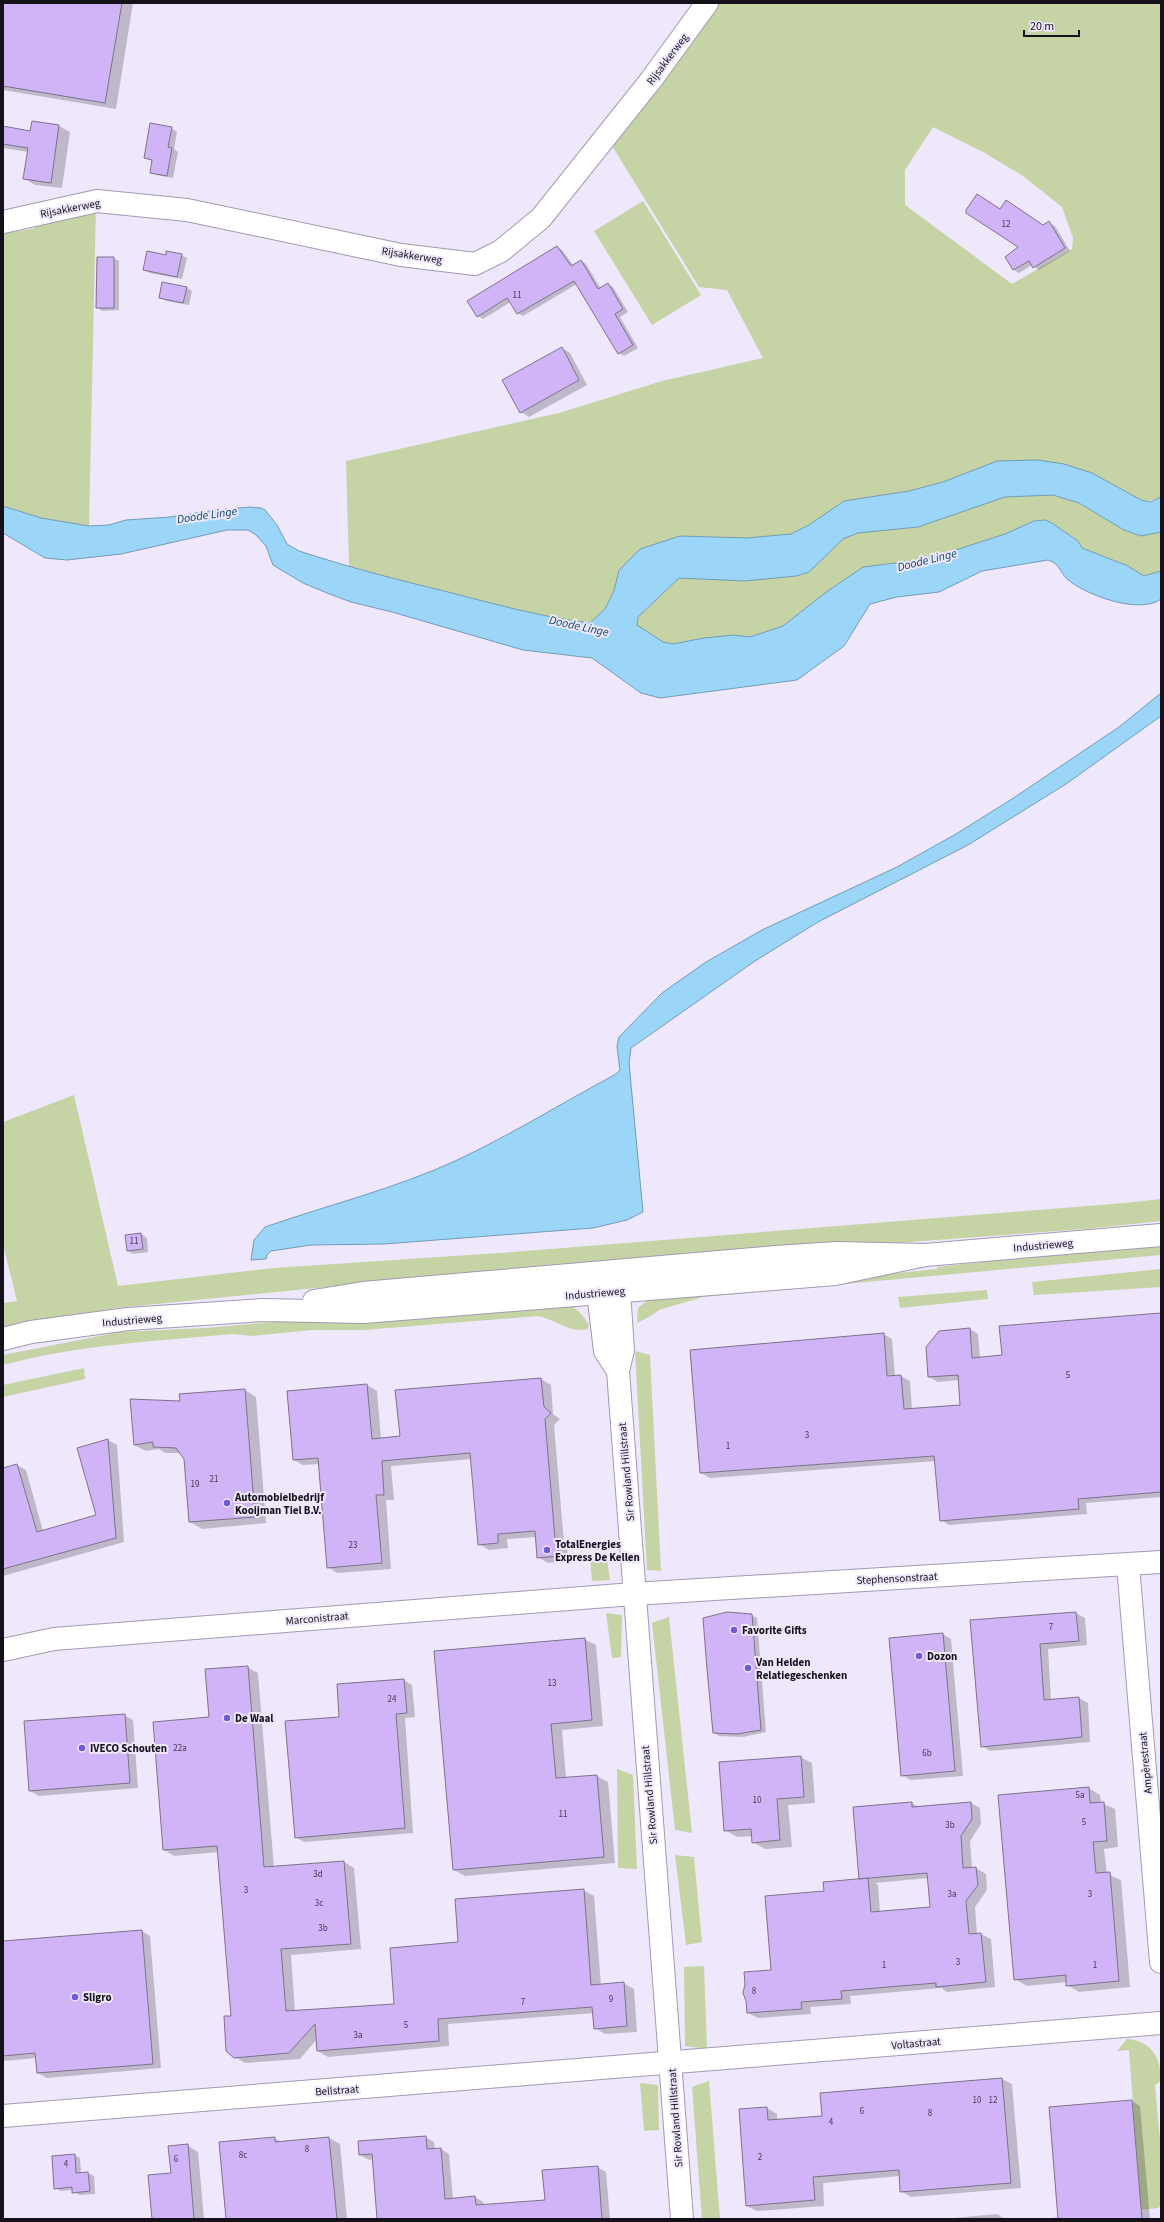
<svg xmlns="http://www.w3.org/2000/svg" width="1164" height="2222" font-family="'Source Sans 3',sans-serif">
	<style>
		.green { fill: #c6d3a5; fill-rule: evenodd }
		.water { fill: #9bd6f9; stroke: #729bb6 }
		.shadow { fill: #0003; fill-rule: evenodd }
		.building { fill: #d1b4f8; stroke: #7c738a }
		.lines { fill: none; stroke-linecap: round; stroke-linejoin: round }
		.minor-casing { stroke: #a399b2; stroke-width: 24 }
		.major-casing { stroke: #a399b2; stroke-width: 24 }
		.minor { stroke: #fff; stroke-width: 22 }
		.major { stroke: #fff; stroke-width: 22 }
		.poi-dot { fill: #6e5bd5; stroke: #efe7fc; stroke-width: 1.5 }
		.labels { text-anchor: middle; stroke-width: 4; stroke-linejoin: round; paint-order: stroke }
		.number-label { font-size: 9px; fill: #433a52 }
		.street-label { font-size: 11px; fill: #14111a; stroke: #efe7fc }
		.poi-label { font-size: 11px; font-weight: bold; fill: #14111a; stroke: #efe7fc; text-anchor: start }
		.water-label { font-size: 12px; font-style: italic; fill: #0a4a67; stroke: #efe7fc }
	</style>
	<rect width="100%" height="100%" fill="#efe7fc"/>
	<path class="green" d="M718,3H1161V497C1149,503 1142,501 1130,495L997,461L943,482L909,491L844,501L809,525L791,534L747,538L681,536L640,549L619,570L614,591L605,609L590,623C508,612 428,589 349,566L346,461L559,413L662,381L763,358L727,290L699,287L609,141L710,17ZM933,127L983,152L1023,176L1062,207L1073,238L1072,249L1012,284L905,205V170Z
		M643,201L701,295L652,325L594,231Z
		M96,205L89,526L41,518L3,506V233L33,229L41,222Z
		M1025,495H1053L1079,503L1102,517L1158,533L1161,532V571L1144,576L1128,566L1082,548L1078,541L1052,523L1045,520L1034,521L1005,534L928,559L863,567L825,593L783,626L750,637L734,635L704,638L673,644L663,642L637,625L638,617L679,578L745,581L796,576L809,572L843,539L858,533L918,527L1005,497Z
		M74,1095L118,1286L274,1268L513,1252L1125,1203L1161,1199V1221L1085,1229L396,1280L116,1308L3,1327V1303L17,1301L3,1244V1122Z
		M1161,1243V1255L703,1297L659,1310L651,1316L637,1323L638,1308L650,1298L937,1269V1267Z
		M1161,1269V1287L1034,1295L1032,1282Z
		M987,1290L988,1299L900,1308L898,1297Z
		M566,1301C575,1308 584,1315 589,1326L587,1329C572,1334 554,1319 538,1316L363,1330H312L252,1336L233,1334C156,1341 77,1345 3,1365V1355L120,1332L205,1328L437,1308Z
		M635,1351L650,1355L661,1571L647,1570Z
		M84,1368L85,1379L3,1397V1385Z
		M590,1558L607,1559L610,1580L592,1581Z
		M606,1613L622,1615L621,1657L612,1658Z
		M669,1617L692,1833L675,1830L652,1623Z
		M617,1769L633,1775L637,1869L618,1868Z
		M675,1855L694,1857L702,1942L686,1945Z
		M704,1966L707,2049L685,2046L684,1967Z
		M1127,2039C1151,2041 1161,2057 1161,2081L1155,2085L1161,2152V2205L1158,2208L1141,2210L1129,2050L1117,2051Z
		M709,2081L720,2219H702L692,2087Z
		M640,2083L658,2085L659,2130L644,2131Z"/>
	<path class="water" d="M1038,460L1064,464L1092,473L1141,500L1151,502L1161,497V532L1141,536L1124,530L1079,503L1053,495L1005,497L918,527L858,533L843,539L809,572L796,576L745,581L679,578L638,617L637,625L663,642L673,644L704,638L734,635L750,637L783,626L825,593L863,567L928,559L1005,534L1034,521L1045,520L1052,523L1078,541L1082,548L1128,566L1144,576L1161,571V599C1139,615 1086,595 1067,579C1060,572 1059,563 1048,560L982,571L939,592L897,597L870,604L844,646L797,680L660,698L641,693L592,658L523,650L392,612L351,602L327,593L303,583L273,565L266,546L256,535L248,530H227L121,554L67,560L45,558L3,533V506L41,518L89,526L109,525L126,520L170,517L216,510L250,507L261,508L265,510L277,525L287,544L299,551C348,567 398,580 448,592C495,604 541,617 590,623L605,609L614,591L619,570L640,549L680,536L747,538L791,534L809,525L844,501L909,491L943,482L997,461Z
		M1161,693V716L1066,784L968,845L818,922L755,961L631,1048L629,1063L643,1212L627,1220L593,1228L384,1244L311,1245L271,1251L267,1255L266,1259L251,1260L254,1240L265,1227C328,1205 394,1189 455,1161C511,1135 562,1103 616,1074L620,1070L617,1047L619,1037L662,993L706,962L762,930L897,867L956,834L1012,799L1119,727Z"/>
	<path class="shadow" d="M3,3H133L116,109L3,90Z
		M33,122L59,126L70,132L62,188L35,185L24,178L28,152L3,148V127L31,132Z
		M171,128L177,132L174,149L178,152L173,178L157,175L151,172L153,161L145,157Z
		M1000,210L1043,226L1049,223L1055,226L1070,251L1039,270L1032,265L1019,273L1014,270L1006,257L1019,247Z
		M557,247L562,250L574,266L581,261L586,264L601,289L608,284L613,287L628,312L620,317L638,348L624,356L619,353L577,284L523,316L518,313L511,302L483,319L478,316Z
		M181,255L187,258L182,279L150,273L144,270L166,256Z
		M113,258L119,261V310L102,311L97,307Z
		M187,288L192,291L189,305L166,301L160,298Z
		M562,348L570,353L587,385L529,417L521,412Z
		M141,1234L147,1238L148,1252L133,1254L128,1251Z
		M1161,1314V1497L1086,1503L1087,1514L949,1525L941,1520L936,1461L710,1478L701,1473L883,1334L892,1339L895,1376H901L910,1381L912,1410L961,1405L959,1380L938,1382L929,1377L970,1329L978,1334L980,1358L1003,1356Z
		M541,1379L551,1385L553,1414L560,1419L554,1425L564,1544L567,1546L568,1561L548,1563L538,1557L536,1537L507,1539L508,1548L489,1550L479,1544L472,1459L391,1466L394,1500H386L391,1569L337,1573L328,1567L319,1464L303,1465L294,1460L367,1385L377,1391L381,1439L401,1437Z
		M245,1390L256,1397L266,1523L202,1529L190,1522L185,1458L182,1453H165L159,1449L146,1451L134,1445L181,1402Z
		M108,1440L117,1445L124,1542L3,1576V1469L17,1465L26,1470L43,1531L97,1516Z
		M1076,1613L1085,1618L1087,1645L1048,1649L1051,1700L1079,1698L1088,1703L1090,1742L990,1751L982,1746L971,1621Z
		M751,1615L757,1618L766,1732L743,1737L719,1736L714,1733Z
		M943,1634L951,1639L963,1776L911,1780L902,1775Z
		M584,1639L596,1645L603,1726L562,1730L566,1778L597,1776L608,1782L615,1863L465,1876L454,1870Z
		M247,1667L258,1673L274,1868L344,1862L354,1868L361,1949L291,1955L295,2012L395,2005L459,1943L583,1890L594,1896L601,1985L623,1983L634,1989L637,2032L605,2034L595,2028L594,2013L448,2024L449,2046L328,2057L318,2051L317,2039L300,2059L245,2063L235,2057L219,1852L174,1856L164,1850L210,1718Z
		M404,1680L412,1685L415,1717L405,1718L413,1833L304,1842L296,1837Z
		M124,1715L133,1720L138,1788L39,1796L30,1791Z
		M800,1757L812,1763L815,1803L788,1805L792,1847L765,1849L753,1842V1836L737,1837L725,1830Z
		M1088,1788L1100,1795L1101,1803L1115,1809L1118,1847L1104,1849L1107,1874L1121,1880L1130,1987L1079,1992L1067,1985V1982L1027,1986L1015,1979Z
		M912,1803L918,1807L971,1803L980,1808L981,1824L970,1841L972,1868H976L986,1874L987,1890L975,1907L977,1934H981L991,1939L995,1987L947,1992L941,1988L850,1996L851,2004L810,2007L811,2014L758,2018L748,2013L772,1971L825,1892L863,1880ZM928,1878L931,1908L880,1913L878,1885L875,1883Z
		M142,1931L150,1936L161,2068L47,2078L38,2073L37,2058L3,2061V1942Z
		M1002,2079L1012,2084L1021,2188L911,2197L901,2191L900,2176L823,2183L824,2206L757,2211L747,2206L767,2108L777,2114V2121L823,2117Z
		M1132,2101L1140,2106L1150,2219H1046L1059,2217Z
		M425,2137L434,2142L435,2150L441,2149L449,2154L453,2199L475,2197L483,2202L484,2206L546,2201L597,2167L606,2172L610,2219H378L373,2159L369,2160L360,2155Z
		M274,2138L282,2142L329,2138L340,2144L347,2219H227Z
		M187,2145L198,2152L204,2219H153L172,2174Z
		M74,2155L80,2158L81,2174L88,2173L94,2176L95,2194L79,2195L73,2190L61,2191L55,2188Z
		M997,2214L1005,2219H943Z"/>
	<path class="building" d="M3,3H122L105,103L3,86Z
		M32,121L59,125L51,183L23,179L28,148L3,144V126L30,131Z
		M150,123L172,127L168,147L172,148L167,176L150,173L152,160L144,158Z
		M977,194L1000,209L1006,200L1043,225L1049,221L1065,248L1033,268L1029,261L1013,270L1005,257L1018,247L966,213V210Z
		M557,246L571,266L581,260L598,289L608,283L623,309L615,314L633,345L618,354L574,281L517,314L507,298L477,317L467,301Z
		M147,251L166,255V251L182,254L177,277L143,270Z
		M97,257H114V308H96Z
		M162,282L187,287L183,303L159,298Z
		M562,347L579,380L520,413L502,380Z
		M141,1233L143,1249L127,1251L125,1235Z
		M1161,1313V1492L1078,1499L1079,1509L940,1521L934,1456L700,1473L690,1350L884,1333L887,1376L901,1375L904,1409L960,1405L958,1375L928,1377L926,1347L939,1331L970,1328L972,1358L1002,1355L999,1326Z
		M541,1378L544,1407L551,1413L545,1419L555,1539H557L559,1556L537,1558L535,1531L498,1534V1543L478,1545L470,1453L382,1461L384,1495H376L382,1563L327,1568L318,1458L293,1460L287,1391L367,1384L372,1439L400,1436L395,1390Z
		M245,1389L255,1517L189,1522L184,1459L176,1448L153,1447V1442L134,1445L130,1399L180,1401L179,1394Z
		M108,1439L116,1538L3,1569V1468L17,1464L37,1532L96,1515L77,1448Z
		M727,1612L752,1614L756,1665L761,1730L737,1734L713,1733L707,1669L703,1618Z
		M1076,1612L1079,1641L1040,1644L1044,1700L1079,1697L1082,1737L981,1747L970,1620Z
		M943,1633L955,1771L901,1776L889,1638Z
		M585,1638L592,1720L551,1724L556,1778L597,1775L604,1857L453,1870L434,1651Z
		M248,1666L264,1867L344,1861L351,1944L281,1949L286,2011L394,2004L390,1948L458,1942L455,1899L584,1889L591,1985L624,1982L627,2026L594,2029L592,2007L438,2019L439,2041L317,2051L315,2024L289,2053L234,2058L226,2051L224,2016H231L217,1846L163,1850L153,1722L209,1717L205,1669Z
		M404,1679L407,1713L396,1714L405,1828L295,1838L285,1721L339,1717L337,1684Z
		M125,1714L130,1783L29,1791L24,1721Z
		M801,1756L804,1797L777,1799L780,1840L752,1843L751,1829L724,1831L719,1762Z
		M1089,1787L1090,1803L1104,1802L1107,1841L1093,1842L1096,1873L1110,1872L1119,1981L1066,1986V1975L1014,1980L998,1795Z
		M912,1802V1807L971,1802L972,1819L961,1836L963,1868L976,1867L978,1885L966,1901L969,1934L981,1933L986,1982L936,1987V1983L841,1991L842,1999L801,2002L802,2009L747,2013L746,2001L743,1993L745,1984L744,1972L771,1970L765,1896L824,1891L823,1882L868,1878L871,1912L930,1907L927,1873L859,1879L853,1807Z
		M142,1930L153,2064L37,2073L35,2053L3,2056V1941Z
		M1002,2078L1011,2183L900,2192L899,2170L813,2177L815,2200L746,2206L739,2109L767,2107L768,2120L822,2116L820,2093Z
		M1132,2100L1142,2219H1058L1049,2107Z
		M426,2136L427,2149L441,2148L445,2199L475,2196L476,2205L545,2200L542,2170L598,2166L602,2219H377L372,2154L359,2155L358,2141Z
		M275,2137V2142L329,2137L337,2219H226L219,2142Z
		M188,2144L194,2219H152L148,2175L171,2173L168,2146Z
		M75,2154L76,2173L88,2172L90,2191L72,2193V2187L54,2189L52,2156Z"/>
	<g class="lines">
		<defs>
			<path id="minor" d="M3,222L97,201L187,210L401,255L475,264L501,251L541,218L651,80L707,3
				M618,1371L605,1351L598,1292L610,1272L619,1291L623,1350L618,1371L682,2219
				M1128,1565L1161,1962
				M3,1650L54,1639L633,1594L1161,1562
				M3,2116L1161,2023"/>
			<path id="major" d="M314,1301L363,1293L776,1257L837,1253L925,1255L1161,1235
				M3,1339L31,1332L128,1319L263,1310L364,1312L835,1274L925,1255"/>
		</defs>
		<use href="#minor" class="minor-casing"/>
		<use href="#major" class="major-casing"/>
		<use href="#minor" class="minor"/>
		<use href="#major" class="major"/>
	</g>
	<g class="poi-dot">
		<circle cx="227" cy="1503" r="4"/>
		<circle cx="547" cy="1550" r="4"/>
		<circle cx="734" cy="1630" r="4"/>
		<circle cx="919" cy="1656" r="4"/>
		<circle cx="748" cy="1668" r="4"/>
		<circle cx="227" cy="1718" r="4"/>
		<circle cx="82" cy="1748" r="4"/>
		<circle cx="75" cy="1997" r="4"/>
	</g>
	<g class="labels">
		<g class="number-label">
			<text x="1006" y="227">12</text>
			<text x="517" y="298">11</text>
			<text x="134" y="1244">11</text>
			<text x="1068" y="1378">5</text>
			<text x="807" y="1438">3</text>
			<text x="728" y="1449">1</text>
			<text x="214" y="1482">21</text>
			<text x="195" y="1487">19</text>
			<text x="353" y="1548">23</text>
			<text x="1051" y="1630">7</text>
			<text x="552" y="1686">13</text>
			<text x="392" y="1702">24</text>
			<text x="180" y="1751">22a</text>
			<text x="927" y="1756">6b</text>
			<text x="1080" y="1798">5a</text>
			<text x="757" y="1803">10</text>
			<text x="563" y="1817">11</text>
			<text x="1084" y="1825">5</text>
			<text x="950" y="1828">3b</text>
			<text x="318" y="1877">3d</text>
			<text x="246" y="1893">3</text>
			<text x="952" y="1897">3a</text>
			<text x="1090" y="1897">3</text>
			<text x="319" y="1906">3c</text>
			<text x="323" y="1931">3b</text>
			<text x="958" y="1965">3</text>
			<text x="884" y="1968">1</text>
			<text x="1095" y="1968">1</text>
			<text x="754" y="1994">8</text>
			<text x="611" y="2002">9</text>
			<text x="523" y="2005">7</text>
			<text x="406" y="2028">5</text>
			<text x="358" y="2038">3a</text>
			<text x="977" y="2103">10</text>
			<text x="993" y="2103">12</text>
			<text x="862" y="2114">6</text>
			<text x="930" y="2116">8</text>
			<text x="831" y="2125">4</text>
			<text x="307" y="2152">8</text>
			<text x="243" y="2158">8c</text>
			<text x="760" y="2160">2</text>
			<text x="176" y="2162">6</text>
			<text x="66" y="2167">4</text>
		</g>
		<g class="street-label">
			<text transform="translate(667 59) rotate(-53)" y="4">Rijsakkerweg</text>
			<text transform="translate(70 208) rotate(-11)" y="4">Rijsakkerweg</text>
			<text transform="translate(412 255) rotate(9)" y="4">Rijsakkerweg</text>
			<text transform="translate(1043 1245) rotate(-5)" y="4">Industrieweg</text>
			<text transform="translate(595 1293) rotate(-5)" y="4">Industrieweg</text>
			<text transform="translate(132 1320) rotate(-5)" y="4">Industrieweg</text>
			<text transform="translate(626 1472) rotate(-95)" y="4">Sir Rowland Hillstraat</text>
			<text transform="translate(897 1578) rotate(-3)" y="4">Stephensonstraat</text>
			<text transform="translate(317 1618) rotate(-5)" y="4">Marconistraat</text>
			<text transform="translate(1145 1763) rotate(-95)" y="4">Ampèrestraat</text>
			<text transform="translate(649 1795) rotate(-95)" y="4">Sir Rowland Hillstraat</text>
			<text transform="translate(916 2043) rotate(-5)" y="4">Voltastraat</text>
			<text transform="translate(337 2090) rotate(-4)" y="4">Bellstraat</text>
			<text transform="translate(675 2118) rotate(-94)" y="4">Sir Rowland Hillstraat</text>
		</g>
		<g class="poi-label">
			<text x="235" y="1501">Automobielbedrijf<tspan x="235" dy="13">Kooijman Tiel B.V.</tspan></text>
			<text x="555" y="1548">TotalEnergies<tspan x="555" dy="13">Express De Kellen</tspan></text>
			<text x="742" y="1634">Favorite Gifts</text>
			<text x="927" y="1660">Dozon</text>
			<text x="756" y="1666">Van Helden<tspan x="756" dy="13">Relatiegeschenken</tspan></text>
			<text x="235" y="1722">De Waal</text>
			<text x="90" y="1752">IVECO Schouten</text>
			<text x="83" y="2001">Sligro</text>
		</g>
		<g class="water-label">
			<text transform="translate(207 515) rotate(-8)" y="4">Doode Linge</text>
			<text transform="translate(927 560) rotate(-14)" y="4">Doode Linge</text>
			<text transform="translate(579 626) rotate(12)" y="4">Doode Linge</text>
		</g>
	</g>
	<rect width="1164" height="2222" fill="none" stroke="#14111a" stroke-width="8"/>
	<path d="M1024 30v6h55v-6" fill="none" stroke="#14111a" stroke-width="2"/>
	<text x="1030" y="30" font-size="12" fill="#14111a" stroke="#efe7fc" stroke-width="3" paint-order="stroke">20 m</text>
</svg>
